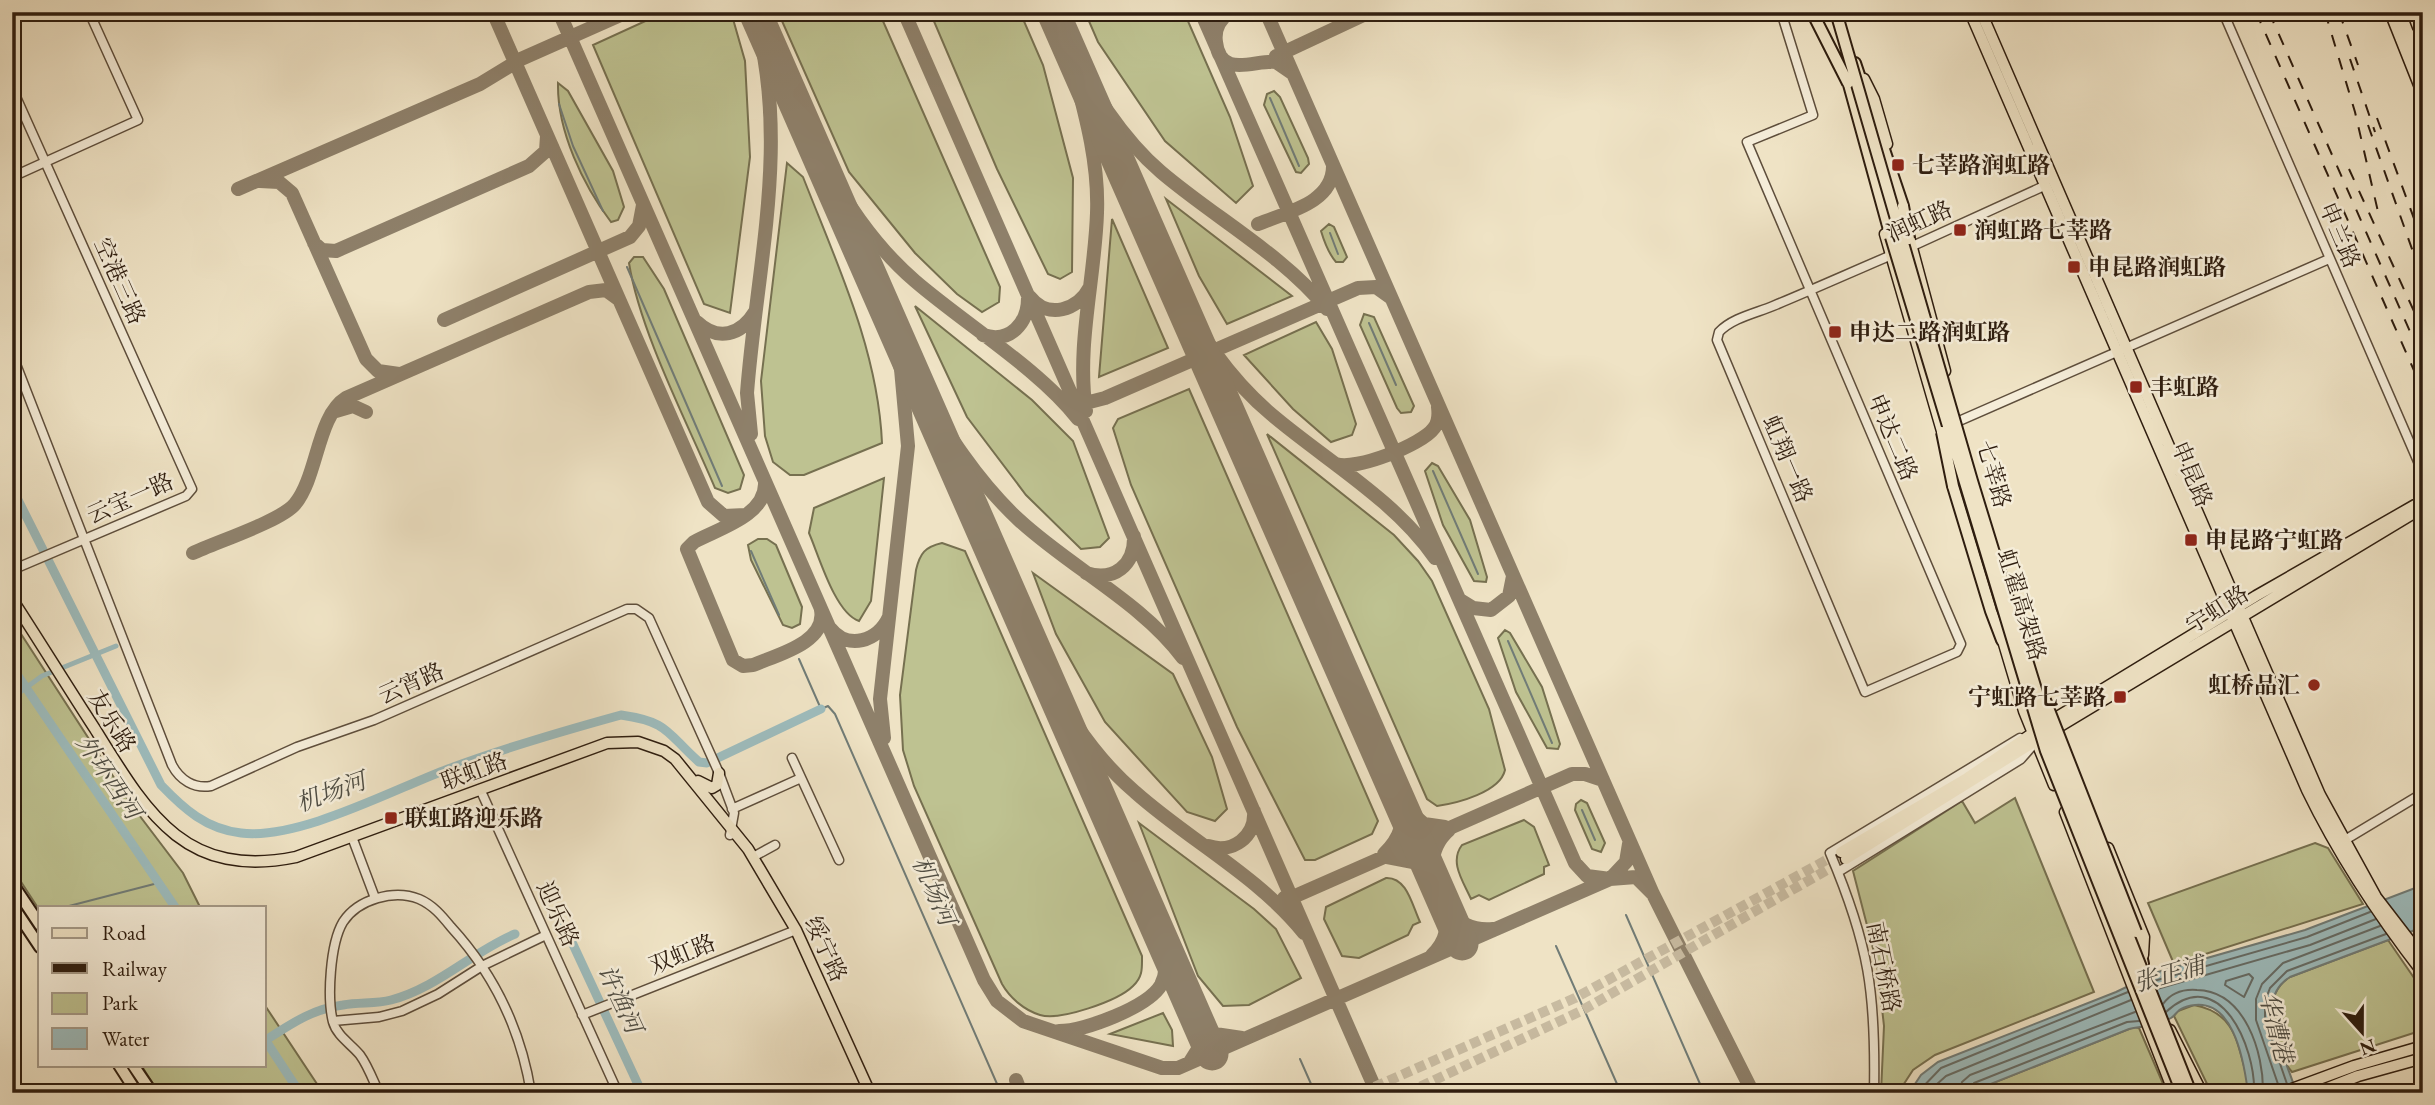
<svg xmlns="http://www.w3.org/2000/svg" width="2435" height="1105" font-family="'EB Garamond','Noto Serif SC',serif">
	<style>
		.green { fill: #bec291; stroke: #767050; stroke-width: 2 }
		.water { fill: #9dbcbd; stroke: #717c77; stroke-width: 2 }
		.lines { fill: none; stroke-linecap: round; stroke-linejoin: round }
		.shore { stroke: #666c66; stroke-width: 2 }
		.stream { stroke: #717c77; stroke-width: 2 }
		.canal { stroke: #9dbcbd; stroke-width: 5 }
		.river { stroke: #9dbcbd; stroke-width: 9 }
		.taxiway { stroke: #8e806a; stroke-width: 14 }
		.runway { stroke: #8e806a; stroke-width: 33 }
		.major-tunnel { stroke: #c8bba1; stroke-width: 10; stroke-dasharray: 10 5; stroke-linecap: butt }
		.minor-casing { stroke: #5e4e3c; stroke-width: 11 }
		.major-casing { stroke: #2e1d0f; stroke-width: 13 }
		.highway-casing { stroke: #2e1d0f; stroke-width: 14 }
		.minor { stroke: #f5edd9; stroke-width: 8 }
		.major { stroke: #efe3c5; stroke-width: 10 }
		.highway { stroke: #efe3c5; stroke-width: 10 }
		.rail { stroke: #2e1d0f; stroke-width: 2; stroke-dasharray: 12 12; stroke-linecap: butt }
		.highway-bridge-casing { stroke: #2e1d0f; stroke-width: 14; stroke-linecap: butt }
		.highway-bridge { stroke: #efe3c5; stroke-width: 10 }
		.poi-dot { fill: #8f2418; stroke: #f5edd9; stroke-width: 2.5 }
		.labels { text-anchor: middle; stroke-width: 5; stroke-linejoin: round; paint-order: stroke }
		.poi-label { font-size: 23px; font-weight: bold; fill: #2e1d0f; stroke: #f5edd9; text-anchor: start }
		.street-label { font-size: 23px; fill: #2e1d0f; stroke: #f5edd9 }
		.water-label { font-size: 24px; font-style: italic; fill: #4f4d43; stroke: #f5edd9 }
	</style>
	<rect width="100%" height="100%" fill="#efe3c5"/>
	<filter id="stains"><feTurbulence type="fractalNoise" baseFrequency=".00286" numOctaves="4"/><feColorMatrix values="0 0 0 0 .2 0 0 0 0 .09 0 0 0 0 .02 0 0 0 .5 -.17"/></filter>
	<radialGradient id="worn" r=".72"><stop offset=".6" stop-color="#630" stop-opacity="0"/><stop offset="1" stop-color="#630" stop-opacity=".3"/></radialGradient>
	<path class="green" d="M665,12H731L745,61L750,157L730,313L704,304L593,45Z
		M778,12H879L1000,287L999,302L982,312L957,294L915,253L849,172Z
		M930,12H1020L1043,65L1073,178L1072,272L1060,279L1048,274L997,169Z
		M1085,12H1184L1230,117L1253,186L1236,203L1165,141L1098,42Z
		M558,83L568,91L613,171L624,207L618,220L611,222C583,185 557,131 558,83Z
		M1274,91L1280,97L1308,158L1309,164L1301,173L1296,172L1264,105L1267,94Z
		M787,163L803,177C837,264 878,350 882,443L804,475H790L773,462L765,436L761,381Z
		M1166,199L1292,296L1227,324L1199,276Z
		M1112,219L1168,348L1099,377Z
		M1329,224L1334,227L1347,257L1343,262H1336C1329,254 1324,241 1321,231Z
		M634,257H643L664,289L744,475L740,489L728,493L715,488C687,422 640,332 629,263Z
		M915,306L1032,400L1073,441L1109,538L1100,547L1081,549L1026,495L967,417Z
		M1364,314L1374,317L1414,406L1411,412L1401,413L1397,408L1360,325Z
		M1316,322L1332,349L1356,424L1352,435L1331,442L1293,409L1244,355Z
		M1189,389L1378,821L1372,834L1315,860H1305L1237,727L1131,485L1113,428L1118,419Z
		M1267,434L1394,535L1418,561L1432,581L1489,709L1505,770C1500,792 1458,803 1437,806L1427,799Z
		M1432,463L1438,466L1470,520L1487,577L1486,582L1474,581L1443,525L1425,471Z
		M884,478L871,601L859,621C835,613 819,556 809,533L814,508Z
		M758,539H767L776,545L802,607L800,624L792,628L783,625L751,560L748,545Z
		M942,543L965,551L1142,956C1142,968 1143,977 1133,986C1118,1001 1060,1021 1040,1015C1024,1010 1010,998 1002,984L914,786L903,750L900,695L916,570C920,553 925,547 942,543Z
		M1033,573L1173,674L1212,757L1227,809L1215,821L1187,812L1105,722L1056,634Z
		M12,620L133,807L183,873L200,907H40V911L12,868Z
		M1505,630L1510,633L1542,687L1560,744L1558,749L1547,748L1516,692L1498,638Z
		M2015,798L2094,992L1935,1055L1913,1070L1898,1093H1881L1884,1026L1877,964L1853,871L1962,801L1975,823Z
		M1581,800L1587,803L1605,843L1601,852L1592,849L1575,810L1576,804Z
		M1524,820L1534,827L1549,865L1544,867V874L1489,900L1479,895L1471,899C1463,881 1449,862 1462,845Z
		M1139,823L1254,909L1276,929L1301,978L1249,1005L1223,1006L1198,976Z
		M2315,843L2328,848L2363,904L2174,964L2148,903Z
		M1386,878C1407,877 1412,905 1420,922L1413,925L1408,935L1359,958L1342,956L1324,919L1326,907Z
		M2388,940L2423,991V1030L2292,1072C2272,1049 2259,996 2290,977Z
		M264,1004L323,1093H159L141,1065H264Z
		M2194,1005C2237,1013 2237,1044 2248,1081L2247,1090L2214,1093L2210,1090L2174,1016L2178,1011Z
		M1163,1013L1172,1030L1173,1046L1110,1034Z
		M2134,1027L2139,1028L2167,1093H1968Z"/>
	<path class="water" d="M2423,885V927L2290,977C2249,1003 2289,1060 2296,1093H2248C2244,1061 2233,989 2183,1008C2177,1010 2176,1015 2171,1018C2157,1026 2144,1026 2129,1029L1968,1093H1909L1921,1075L1938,1062L2116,992L2158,972L2305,930Z"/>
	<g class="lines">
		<path class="shore" d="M2249,974L2253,978L2244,997L2225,985L2226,981Z
			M2154,981L2307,937L2370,912
			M2157,989L2310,945L2376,919
			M2163,1004C2171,993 2184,989 2197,990C2245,991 2264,1053 2263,1093
			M2166,1012C2220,962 2256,1048 2254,1093
			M2287,1084L2265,1020V1001L2270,988L2287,971L2386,934
			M2279,1087L2256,1020V999L2262,984L2283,963L2380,926
			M1917,1093L1941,1068L2128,992
			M1927,1093L1946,1076L2131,1000
			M1960,1093L1962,1082L1970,1075L2135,1012
			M1969,1093L1974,1083L2127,1022L2139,1021"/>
		<path class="stream" d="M1270,98L1299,166
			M559,104L573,146L603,211
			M1330,233L1338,254
			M627,267L722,486
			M1369,323L1396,385
			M1433,471L1478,574
			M751,551L779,615
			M1508,641L1552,743
			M799,659L821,709L828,706L835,714L1001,1093
			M1582,810L1595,840
			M69,906L158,883
			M1626,915L1704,1093
			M1556,946L1621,1093
			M1300,1059L1315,1093"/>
		<path class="canal" d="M12,698L42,676L116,646"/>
		<path class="river" d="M12,488L161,785C184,809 206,829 241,833C299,840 392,790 448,769C504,748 563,731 621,715C670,722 666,733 699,762L707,763L821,709
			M12,667L175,907
			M558,926L570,938L642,1093
			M264,1038L300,1093
			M266,1040C291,1024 312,1009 343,1005C359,1002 376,1004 391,1000C437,988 472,952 515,934"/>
		<path class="taxiway" d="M493,12L708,502L724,516L745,515
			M559,12L984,980L997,1001L1023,1021L1162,1068H1178L1610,879L1636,877L1653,894
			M904,12L1377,1093
			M1201,12L1575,863L1587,876L1610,879L1626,862L1629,844
			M1230,12C1220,19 1214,29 1216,42C1220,80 1256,59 1276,62L1292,73
			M1266,12L1653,894L1753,1093
			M1066,43C1092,89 1120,137 1161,172C1215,218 1282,254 1327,309
			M1276,56L1370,12
			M1072,64C1085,113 1099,162 1097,213C1095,278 1076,346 1086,411
			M816,150C843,198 873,245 915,281C965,324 1039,369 1078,419
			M260,181L279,182L292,193L366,359L378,371L399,374
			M238,189L480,84L521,59L627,12
			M1258,224C1287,212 1334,203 1333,165
			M314,243L322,250L336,251L529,166L546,151L547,136
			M1169,277C1195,328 1227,377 1271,414C1325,460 1394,499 1435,558
			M877,290L901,369L908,446L880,699L884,738
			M1030,297C1048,320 1078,310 1090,287
			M444,320L630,237L639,226L643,205
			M697,322C718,342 741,335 755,312
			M983,335C1010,344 1028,323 1028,298
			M917,382C947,433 976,480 1019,520C1071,568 1141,602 1183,658
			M1078,405L1105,398L1358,288L1376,287L1390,297
			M336,411L353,406L366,412
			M751,434L747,393C757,263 791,141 754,12
			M1336,464C1355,471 1422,445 1434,428C1439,422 1439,415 1438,407
			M765,483C766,516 717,529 694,542L687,549L733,660L743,666L753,665C776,655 827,643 821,610
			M193,553C216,542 281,521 295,504C318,476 317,416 346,398L589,292L606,290L617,298
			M1086,573C1114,582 1135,565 1134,536
			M1460,600L1473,608L1491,610L1509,596L1513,576
			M830,628C848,651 878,641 889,617
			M1042,667C1066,714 1095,758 1135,792C1190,841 1257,875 1304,933
			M1401,804L1424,824L1445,827
			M1208,846C1232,854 1256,837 1254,811
			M1384,854C1401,837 1406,822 1398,799
			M1386,857L1417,863L1435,882
			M1434,881C1430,862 1434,843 1449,830
			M1284,898L1293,897L1572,774H1585L1603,780
			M1445,906C1457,923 1472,931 1493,929
			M1432,955C1447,941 1449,925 1445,905
			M1196,1018L1215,1034L1242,1038
			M1059,1031C1085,1031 1148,1007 1161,985C1167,973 1166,961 1165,948
			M1190,1062L1200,1046L1201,1029
			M1016,1080L1021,1093"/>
		<path class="runway" d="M755,12L1212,1054
			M1053,12L1462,944"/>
		<path class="major-tunnel" d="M1361,1093L1575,998L1841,852
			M1407,1093L1581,1011L1846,859"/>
		<defs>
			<path id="minor" d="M1781,12L1813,115L1747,142L1961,644L1957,652L1865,692L1717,340L1719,332C1732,318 1756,313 1773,306C1814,289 1854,271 1894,254
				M2223,12L2423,473
				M12,88L192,489L186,496L12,570
				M12,177L138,120L89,12
				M1906,249L2044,186
				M12,354L172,765C180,780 194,789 211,786L297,747L374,720L627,609H636L649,618L719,773L734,813L730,835
				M1950,425L2329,259
				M792,758L839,860
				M480,789L618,1093
				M732,809L801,778
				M352,837L375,898
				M2340,843L2423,793
				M753,857L775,845
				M1838,872L2021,759L2034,744
				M582,1015L796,930
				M333,1021L379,1017L402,1011L438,994L482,966L546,935
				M379,1093C373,1080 368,1066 360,1055C351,1044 337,1036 333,1022C327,998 330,944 343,922C358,899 394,889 419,899C433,905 442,916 451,927C494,974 521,1030 531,1093
				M1874,1093C1876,993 1869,945 1830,853L2020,738"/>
			<path id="major" d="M1819,12L1827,31
				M1970,12L2307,790C2339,856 2378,915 2423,973
				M1981,12L2320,795L2376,897L2423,958
				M2390,12L2423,95
				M2400,12L2423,72
				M2405,40L2423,31
				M1864,79L1874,99L1887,144
				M1908,233L1945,371
				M1885,234L1944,438
				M12,599C40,642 67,686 95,729C146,811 184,880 296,857L607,743L638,742L664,751L675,759L748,849L796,930L870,1093
				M2001,634L2024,711L2054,785
				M2049,722L2256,596L2415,505
				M2052,731L2419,510
				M698,781L712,788L717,785L719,773
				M2065,812L2174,1093
				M2108,848L2144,937L2143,955
				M1841,852L1967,778L2036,731
				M1846,859L2039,739
				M2170,1030L2202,1093
				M2281,1093L2354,1066L2423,1046
				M2315,1093L2358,1076L2423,1058"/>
			<path id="highway" d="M1829,12L1891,237
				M1855,63L1903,206
				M1953,486L1991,611L2002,640
				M12,883L40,925
				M12,905L40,947
				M2136,932L2143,964
				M119,1065L137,1093
				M133,1065L152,1093"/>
		</defs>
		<use href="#minor" class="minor-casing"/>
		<use href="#major" class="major-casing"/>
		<use href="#highway" class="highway-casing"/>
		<use href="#minor" class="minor"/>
		<use href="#major" class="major"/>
		<use href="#highway" class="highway"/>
		<path class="rail" d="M2256,12L2423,391
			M2269,12L2423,361
			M2325,12L2355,112L2379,216
			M2339,12L2358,65
			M2350,59L2375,132
			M2377,118L2423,243
			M2368,125L2423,280
			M2349,169L2423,331"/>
		<defs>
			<path id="highway-bridge" d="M1812,12L1848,83
				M1836,12L1972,481L2054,748L2191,1093
				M1903,206L1909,239
				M1891,237L2046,751L2182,1093
				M1942,432L1953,486
				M2045,700L2136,932"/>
		</defs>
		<use href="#highway-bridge" class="highway-bridge-casing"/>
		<use href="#highway-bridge" class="highway-bridge"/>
	</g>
	<g class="poi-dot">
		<rect x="1891" y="158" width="14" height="14" rx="3.5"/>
		<rect x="1953" y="223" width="14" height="14" rx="3.5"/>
		<rect x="2067" y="260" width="14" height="14" rx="3.5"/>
		<rect x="1828" y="325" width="14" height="14" rx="3.5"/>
		<rect x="2129" y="380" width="14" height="14" rx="3.5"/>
		<rect x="2184" y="533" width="14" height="14" rx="3.5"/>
		<circle cx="2314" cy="685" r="7"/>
		<rect x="2113" y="690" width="14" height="14" rx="3.5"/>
		<rect x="384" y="811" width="14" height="14" rx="3.5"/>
	</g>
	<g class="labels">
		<g class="poi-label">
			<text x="1912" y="173">七莘路润虹路</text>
			<text x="1974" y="238">润虹路七莘路</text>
			<text x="2088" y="275">申昆路润虹路</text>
			<text x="1849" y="340">申达二路润虹路</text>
			<text x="2150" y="395">丰虹路</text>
			<text x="2205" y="548">申昆路宁虹路</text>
			<text x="2300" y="693" text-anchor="end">虹桥品汇</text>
			<text x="2106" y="705" text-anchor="end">宁虹路七莘路</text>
			<text x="405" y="826">联虹路迎乐路</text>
		</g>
		<g class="street-label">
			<text transform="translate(1919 221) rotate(-24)" y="8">润虹路</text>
			<text transform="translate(2340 235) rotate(67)" y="8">申兰路</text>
			<text transform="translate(120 281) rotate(66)" y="8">空港三路</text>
			<text transform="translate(1893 437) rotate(67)" y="8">申达二路</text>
			<text transform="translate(1788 459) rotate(67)" y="8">虹翔一路</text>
			<text transform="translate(1994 474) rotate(74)" y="8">七莘路</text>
			<text transform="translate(2192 474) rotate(67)" y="8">申昆路</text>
			<text transform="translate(130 498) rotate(-24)" y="8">云宝一路</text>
			<text transform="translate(2022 605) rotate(73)" y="8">虹翟高架路</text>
			<text transform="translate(2217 609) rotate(-32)" y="8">宁虹路</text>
			<text transform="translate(411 683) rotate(-24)" y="8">云宵路</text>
			<text transform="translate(112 721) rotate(58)" y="8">友乐路</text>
			<text transform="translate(474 771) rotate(-20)" y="8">联虹路</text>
			<text transform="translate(558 914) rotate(65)" y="8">迎乐路</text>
			<text transform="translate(826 949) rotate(65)" y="8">绥宁路</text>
			<text transform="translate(682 954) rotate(-22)" y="8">双虹路</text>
			<text transform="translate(1884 967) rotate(79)" y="8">南石桥路</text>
		</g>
		<g class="water-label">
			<text transform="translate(109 777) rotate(56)" y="8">外环西河</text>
			<text transform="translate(331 792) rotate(-20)" y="8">机场河</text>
			<text transform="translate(934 891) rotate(66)" y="8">机场河</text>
			<text transform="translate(2169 974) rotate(-16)" y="8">张正浦</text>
			<text transform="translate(620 999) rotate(65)" y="8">许渔河</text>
			<text transform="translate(2276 1027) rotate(76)" y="8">华漕港</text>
		</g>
	</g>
	<rect width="2435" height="1105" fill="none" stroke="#efe3c5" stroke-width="42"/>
	<rect x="14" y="14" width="2407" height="1077" fill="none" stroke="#2e1d0f" stroke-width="3.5"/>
	<rect x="21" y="21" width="2393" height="1063" fill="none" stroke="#2e1d0f" stroke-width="2"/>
	<rect x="38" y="906" width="228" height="161" fill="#f5edd9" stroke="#a59a88" stroke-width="2"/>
	<rect x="52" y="928" width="35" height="10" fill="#efe3c5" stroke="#a59a88" stroke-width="2"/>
	<text x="102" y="940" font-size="21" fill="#2e1d0f">Road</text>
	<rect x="52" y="963" width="35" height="10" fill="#2e1d0f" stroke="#a59a88" stroke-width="2"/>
	<text x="102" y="976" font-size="21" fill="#2e1d0f">Railway</text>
	<rect x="52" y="993" width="35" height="21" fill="#bec291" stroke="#a59a88" stroke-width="2"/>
	<text x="102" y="1010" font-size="21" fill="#2e1d0f">Park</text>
	<rect x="52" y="1028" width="35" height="21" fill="#9dbcbd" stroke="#a59a88" stroke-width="2"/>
	<text x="102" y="1046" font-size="21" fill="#2e1d0f">Water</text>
	<g transform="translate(2362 1032) rotate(159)" stroke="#f5edd9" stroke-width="5" paint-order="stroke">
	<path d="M0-5L12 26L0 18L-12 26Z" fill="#2e1d0f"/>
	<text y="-10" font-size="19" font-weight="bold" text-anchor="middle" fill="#2e1d0f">N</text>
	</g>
	<rect width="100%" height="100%" filter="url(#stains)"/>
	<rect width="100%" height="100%" fill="url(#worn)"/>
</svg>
